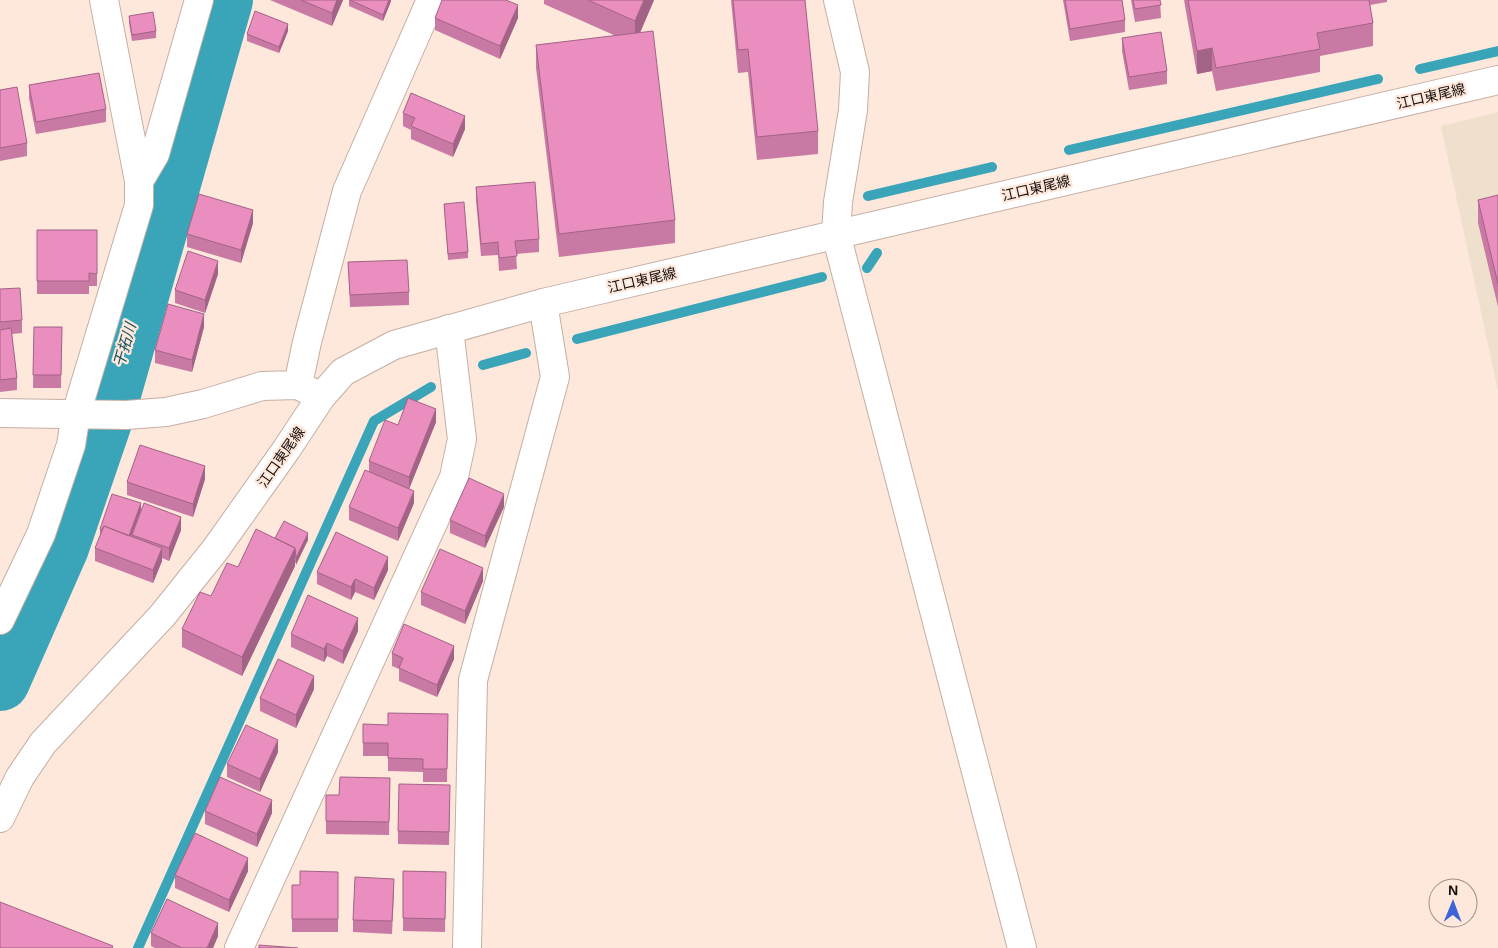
<svg xmlns="http://www.w3.org/2000/svg" width="1498" height="948" font-family="Helvetica,'Noto Sans JP',sans-serif">
	<style>
		.industrial { fill: #efe0cd }
		.lines { fill: none; stroke-linecap: round; stroke-linejoin: round }
		.stream { stroke: #3aa5b9; stroke-width: 10 }
		.river { stroke: #3aa5b9; stroke-width: 60 }
		.minor-casing { stroke: #c5afa4; stroke-width: 30 }
		.major-casing { stroke: #c5afa4; stroke-width: 30 }
		.minor { stroke: #fff; stroke-width: 28 }
		.major { stroke: #fff; stroke-width: 28 }
		.wall { fill: #c87aa4 }
		.shaded-wall { fill: #a36386 }
		.building { fill: #e98ebf; stroke: #a36386 }
		.labels { text-anchor: middle; stroke-width: 4.5; stroke-linejoin: round; paint-order: stroke }
		.street-label { font-size: 14px; fill: #150e0a; stroke: #fee7db }
		.water-label { font-size: 15px; font-style: italic; fill: #16525d; stroke: #fee7db }
	</style>
	<rect width="100%" height="100%" fill="#fee7db"/>
	<path class="industrial" d="M1498,112V391L1441,126Z"/>
	<g class="lines">
		<path class="stream" d="M1420,69L1498,51
			M1069,150L1378,79
			M868,196L992,167
			M867,268L877,253
			M577,339L822,277
			M483,365L526,353
			M138,948L374,421L431,387"/>
		<path class="river" d="M0,681L59,547L108,404L223,0"/>
		<defs>
			<path id="minor" d="M838,0L855,72L853,110L838,202L836,234L1022,948
				M139,181L155,154L199,0
				M298,385L307,342L347,191L431,0
				M0,413L126,415L166,412L203,404L262,386L298,385L315,394
				M0,620L41,534L71,445L76,414L139,205V181L104,0
				M239,948L454,477L462,439L449,329
				M467,948L473,680L555,377L543,303"/>
			<path id="major" d="M0,818L20,777L43,743L162,616L215,550L286,450L321,397L343,372L394,345L543,303L1498,80"/>
		</defs>
		<use href="#minor" class="minor-casing"/>
		<use href="#major" class="major-casing"/>
		<use href="#minor" class="minor"/>
		<use href="#major" class="major"/>
	</g>
	<path class="wall" d="M270,0H343L332,26Z
		M349,0H391V1L383,21L349,6Z
		M544,0H654L640,33L675,220V243L559,257L536,68V45L616,36L544,4Z
		M731,0H805L818,131V154L757,160L748,72L738,73Z
		M1063,0H1122L1125,20V32L1070,41Z
		M1131,0H1160L1161,18L1135,22Z
		M1184,0H1387V2L1370,5L1373,23V46L1320,56V72L1216,91L1212,71L1197,74Z
		M129,16L156,31V38L132,41L129,23Z
		M435,18H518L500,59L435,30Z
		M288,31L279,53L247,41V34Z
		M1122,38L1167,71V84L1129,90L1122,51Z
		M29,85L106,109V122L36,134L29,98Z
		M0,90L27,143V156L0,161Z
		M403,113L465,129L453,157L411,139V130L403,126Z
		M476,187L539,239V252L516,254L517,269L499,271L498,255L481,256L476,200Z
		M1498,195V307L1478,223V200Z
		M444,204L468,252V258L448,260Z
		M253,223L241,263L187,247V234Z
		M37,230H97V286H89V294H37Z
		M348,262L409,292V305L350,307Z
		M218,274L205,313L175,303V290Z
		M0,289L22,320V333L12,334L17,378V390L0,392Z
		M34,327H62L61,388H33Z
		M204,327L192,372L155,363V350Z
		M436,422L409,489L414,503L398,541L349,520V507L369,472V461L398,425Z
		M205,479L193,517L127,495V482Z
		M504,507L485,548L450,533V520Z
		M141,510L131,537H132V535L181,530L169,561L162,558V561L153,583L95,561V548L100,535V529Z
		M275,538L308,540L295,564V566L242,676L182,647V629L238,567Z
		M388,570L374,600L355,592L351,600L317,584V572Z
		M483,581L465,624L421,605V592Z
		M358,631L343,664L327,656L324,662L291,647V634Z
		M392,653L454,659L437,697L399,681V669L392,666Z
		M314,689L296,728L260,711V698Z
		M448,714L447,782H423V772L388,771V756H363V724L388,725Z
		M278,752L260,792L227,777V764Z
		M390,778L389,835L326,834V795H339Z
		M450,798L449,845L398,844V831Z
		M205,811L272,813L257,847L205,824Z
		M248,871L229,912L175,888V875Z
		M403,871L446,872L445,932L403,931Z
		M338,872V932H292V885H300Z
		M394,892L392,934L353,932V920Z
		M151,933L218,936L213,948H155L151,946Z"/>
	<path class="shaded-wall" d="M337,0H343L332,26V13Z
		M389,0H391V1L383,21V15Z
		M644,0H654L635,44V21Z
		M518,5V18L500,59V46Z
		M288,24V31L279,53V47Z
		M1212,48V71L1197,74V51Z
		M465,116V129L453,157V144Z
		M253,210V223L241,263V250Z
		M218,261V274L205,313V300Z
		M204,314V327L192,372V360Z
		M436,409V422L409,489V477Z
		M205,466V479L193,517V504Z
		M414,491V503L398,541V528Z
		M504,494V507L485,548V536Z
		M141,503V510L128,545V538Z
		M181,517V530L169,561V548Z
		M308,533V540L296,565V558Z
		M162,548V561L153,583V570Z
		M295,548V566L242,676V657Z
		M388,557V570L374,600V588Z
		M483,568V581L465,624V611Z
		M355,579V592L351,600V587Z
		M358,618V631L343,664V651Z
		M327,643V656L324,662V649Z
		M454,646V659L437,697V685Z
		M314,676V689L296,728V715Z
		M278,740V752L260,792V779Z
		M272,800V813L257,847V834Z
		M248,858V871L229,912V900Z
		M218,923V936L213,948H207Z"/>
	<path class="building" d="M301,0H337L332,13Z
		M350,0H389L383,15Z
		M442,0H506L518,5L500,46L435,18Z
		M588,0H644L635,21Z
		M733,0H805L818,131L757,137L748,49L738,50Z
		M1065,0H1122L1125,20L1070,29Z
		M1133,0H1160L1161,5L1135,9Z
		M1188,0H1369L1373,23L1317,33L1320,49L1216,68L1212,48L1197,51Z
		M255,11L288,24L279,47L247,34Z
		M153,12L156,31L132,35L129,16Z
		M653,31L675,220L559,234L536,45Z
		M1161,32L1167,71L1129,77L1122,38Z
		M99,73L106,109L36,122L29,85Z
		M17,87L27,143L0,148V90Z
		M411,93L465,116L453,144L411,126L415,118L403,113Z
		M535,182L539,239L515,241L517,256L499,258L498,242L481,244L476,187Z
		M199,194L253,210L241,250L187,234Z
		M1498,195V284L1478,200Z
		M464,202L468,252L448,254L444,204Z
		M37,230H97V274L89,273V281H37Z
		M188,251L218,261L205,300L175,290Z
		M407,260L409,292L350,295L348,262Z
		M20,288L22,320L0,322V289Z
		M168,304L204,314L192,360L155,350Z
		M34,327H62L61,375H33Z
		M11,328L17,378L0,380V330Z
		M408,398L436,409L409,477L369,461L385,420L398,425Z
		M140,445L205,466L193,504L127,482Z
		M365,470L414,491L398,528L349,507Z
		M469,478L504,494L485,536L450,520Z
		M112,494L141,503L129,536L104,526L102,530L100,529Z
		M144,503L181,517L169,548L132,535Z
		M284,521L308,533L296,558L295,548L275,538Z
		M104,526L162,548L153,570L95,548Z
		M256,529L295,548L242,657L182,629L200,592L211,596L227,563L238,567Z
		M336,532L388,557L374,588L355,579L351,587L317,572Z
		M440,549L483,568L465,611L421,592Z
		M308,595L358,618L343,651L327,643L324,649L291,634Z
		M404,624L454,646L437,685L399,668L403,658L392,653Z
		M278,659L314,676L296,715L260,698Z
		M388,713L448,714L447,769H423V759L388,758V743H363V724L388,725Z
		M246,725L278,740L260,779L227,764Z
		M220,777L272,800L257,834L205,811Z
		M340,777L390,778L389,822L326,821V795H339Z
		M399,784L450,785L449,832L398,831Z
		M195,833L248,858L229,900L175,875Z
		M300,871L338,872V919H292V885H300Z
		M403,871L446,872L445,919L403,918Z
		M355,877L394,879L392,921L353,920Z
		M167,899L218,923L207,948H182L151,933Z
		M0,902L113,946L112,948H0Z
		M259,945L298,948H259Z"/>
	<g class="labels">
		<g class="street-label">
			<text transform="translate(1431 96) rotate(-13)" y="5">江口東尾線</text>
			<text transform="translate(1036 188) rotate(-13)" y="5">江口東尾線</text>
			<text transform="translate(642 280) rotate(-13)" y="5">江口東尾線</text>
			<text transform="translate(281 457) rotate(-55)" y="5">江口東尾線</text>
		</g>
		<g class="water-label">
			<text transform="translate(125 345) rotate(-74)" y="5">干拓川</text>
		</g>
	</g>
	<g transform="translate(1453 903) rotate(1)"><circle r="24" fill="#fee7db" stroke="#a19087"/>
	<path d="M0-4L9 19L0 12L-9 19Z" fill="#3c65d6"/>
	<text y="-8" font-size="14" font-weight="bold" text-anchor="middle" fill="#150e0a">N</text>
	</g>
</svg>
